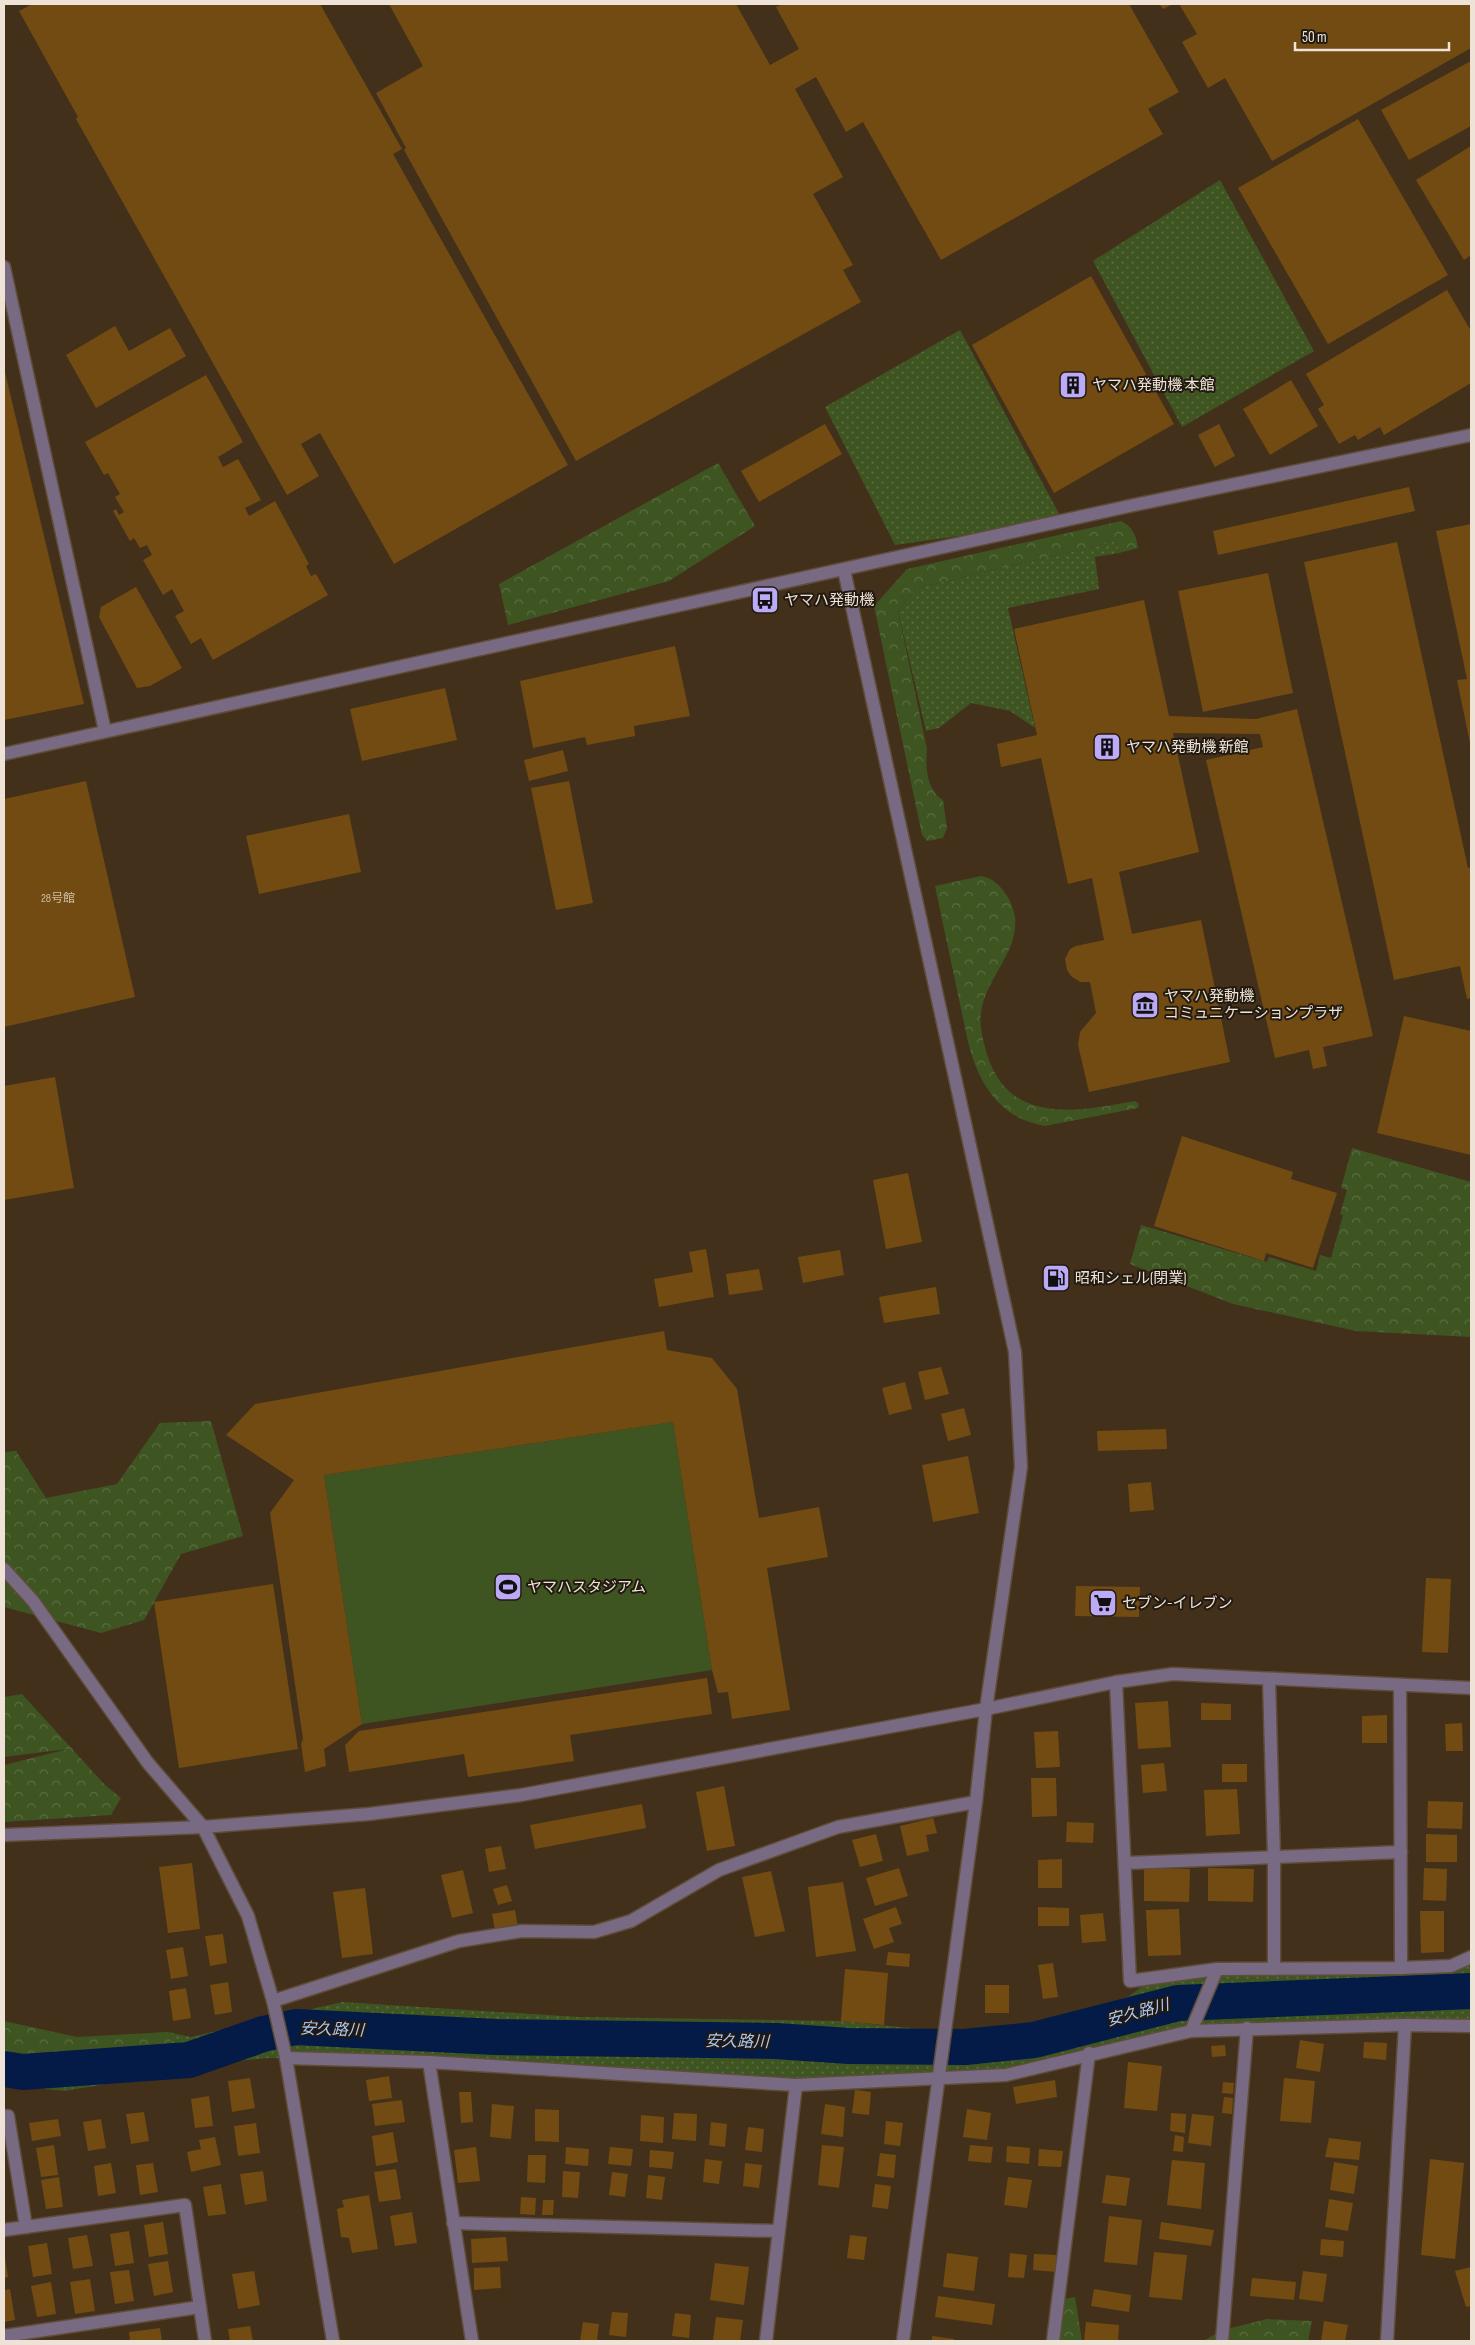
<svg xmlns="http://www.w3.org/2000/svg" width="1475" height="2345" font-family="'Sofia Sans Condensed','Noto Sans JP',sans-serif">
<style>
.grass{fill:url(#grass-dots)}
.forest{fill:url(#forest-crowns)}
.park{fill:#3e5522}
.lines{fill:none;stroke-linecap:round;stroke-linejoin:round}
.river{stroke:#031b46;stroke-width:36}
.building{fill:#724b12}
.minor-casing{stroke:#5e4d38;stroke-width:15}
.minor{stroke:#786a82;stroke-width:12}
.labels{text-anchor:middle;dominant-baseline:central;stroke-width:4;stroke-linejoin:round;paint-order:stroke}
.number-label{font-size:12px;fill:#cfbda5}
.poi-label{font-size:15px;fill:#eee3d6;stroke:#221a10;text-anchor:start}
.water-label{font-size:16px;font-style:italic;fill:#acc8f5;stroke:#221a10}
</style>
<defs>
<pattern id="grass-dots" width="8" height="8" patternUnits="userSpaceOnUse" patternTransform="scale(1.25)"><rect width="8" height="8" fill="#3e5522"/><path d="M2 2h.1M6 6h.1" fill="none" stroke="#5a6d41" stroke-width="1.8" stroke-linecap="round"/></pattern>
<pattern id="forest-crowns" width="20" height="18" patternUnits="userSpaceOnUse" patternTransform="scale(1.25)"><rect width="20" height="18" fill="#3e5522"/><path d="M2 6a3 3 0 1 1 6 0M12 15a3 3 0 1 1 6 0" fill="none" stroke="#5a6d41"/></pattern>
</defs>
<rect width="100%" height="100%" fill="#42301a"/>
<g class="grass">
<path d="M1220,180l94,171 -132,76 -89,-166z"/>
<path d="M960,330l103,191 -168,24 -70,-138z"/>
<path d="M1117,541l2,12 -24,4 4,32 -91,19 27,120 -25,-17 -39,-8 -32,25 -13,3 -28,-120 19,-23z"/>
<path d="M1471,1958v65l-306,14 -159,38 -96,4 -240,-2 -309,-17 -92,-2 -90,8 -11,-34 23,5 151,-35 236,15 263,4 128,13 58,-7 59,-14 42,-16 25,-19 121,-9 177,-3z"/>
</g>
<g class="forest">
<path d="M718,463l37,63 -86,55 -161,44 -9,-41z"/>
<path d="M1121,521c12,6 15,14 17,27l-19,5 -2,-12 -200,47 -19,23 29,138c-2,17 0,42 16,51l4,28 -4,10 -16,3 -5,-6 -48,-229 33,-37z"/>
<path d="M981,876c12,2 19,9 26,20 27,44 -20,75 -26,116 -2,15 3,32 7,45 23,69 92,54 147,44l4,3 -1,4 -93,18c-46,-8 -66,-42 -77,-84l-33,-156z"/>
<path d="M1352,1148l119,34v155l-115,-6 -123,-27 -103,-40 11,-39 126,37 2,-5 47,14 4,-16 11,3 12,-43 -3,-1 7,-24 -6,-2z"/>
<path d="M211,1421l32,115 -62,18 -37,66 -43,13 -97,-26v-155l12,-1 30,47 71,-14 43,-61z"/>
<path d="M22,1694l83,91 16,13 -10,17 -107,7v-57l64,-16 -64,8v-60z"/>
<path d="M4,2021l73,16 91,-5 11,34 -38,12 -76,13 -61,-6z"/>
<path d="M1075,2297l7,44h-29l5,-41z"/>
<path d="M1267,2319l45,2 -4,20h-105l20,-11z"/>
</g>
<path class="park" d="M673,1422l39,248 -350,54 -38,-249z"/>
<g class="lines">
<path class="river" d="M4,2069l19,3 166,-12 74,-26 33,-7 200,10 280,4 73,5 116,1 69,-7 144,-37 293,-12"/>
</g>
<g class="building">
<path d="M32,4h288l82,145 -9,5 175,311 -174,99 -74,-131 -19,11 18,32 -32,19 -211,-376 2,-2 -59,-106z"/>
<path d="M389,4h347l34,61 29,-16 -23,-42 6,-3h347l50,88 -31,17 15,25 -222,126 -78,-138 -17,10 -30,-55 -21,12 48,88 -30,17 40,71 -10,5 18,32 -285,159 -172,-311 2,-2 -30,-55 47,-27z"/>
<path d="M1159,4h14l-10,5z"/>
<path d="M1179,4h292v44l-199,113 -47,-83 -17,10 -26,-46 15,-8z"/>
<path d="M1471,61v65l-62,34 -28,-50z"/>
<path d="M1358,119l90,156 -120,69 -90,-156z"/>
<path d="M1471,146v109l-7,5 -48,-80z"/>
<path d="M1091,276l83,148 -120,69 -82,-148z"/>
<path d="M1447,290l24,41v52l-87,52 -4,-8 -22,13 -3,-5 -16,9 -21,-35 6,-4 -18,-31z"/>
<path d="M115,326l14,25 41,-23 16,28 -90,52 -30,-53z"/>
<path d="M4,368l80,336 -80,16z"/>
<path d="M206,375l37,67 -25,15 5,10 15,-8 23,41 -16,8 4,8 26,-15 34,63 -3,2 5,10 5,-2 12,21 -115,65 -12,-22 -10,6 -16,-28 9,-5 -12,-22 -9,6 -20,-35 9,-5 -5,-10 -7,3 -6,-10 -4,3 -17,-30 3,-2 3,6 5,-3 -9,-15 5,-3 -12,-21 -4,2 -19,-33z"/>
<path d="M1291,380l27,46 -48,29 -27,-46z"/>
<path d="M825,424l17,30 -83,48 -18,-31z"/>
<path d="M1219,424l16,32 -20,11 -17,-32z"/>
<path d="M1409,487l6,24 -197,44 -5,-24z"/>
<path d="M1471,524v219h-1l-13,-63 10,-1 -31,-148z"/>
<path d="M1397,542l71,326 3,-1v131l-4,1 -7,-33 -66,14 -90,-418z"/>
<path d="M1268,573l25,120 -90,19 -25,-121z"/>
<path d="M136,587l46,81 -32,18 -13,2 -38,-71 2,-10z"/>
<path d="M1144,600l25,116 87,3 41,-10 76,327 -50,11 4,19 -14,3 -4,-19 -34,8 -69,-298 57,-13 -3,-13 -87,-1 26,119 -80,20 13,62 69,-14 29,142 -141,30 -11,-47 2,-13 16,-19 -6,-31h-10l-9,-6 -4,-6 -2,-11 5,-10 6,-3 28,-6 -12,-62 -24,6 -27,-126 -40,9 -4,-23 40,-9 -23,-106z"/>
<path d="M675,646l15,70 -56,10 1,10 -48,9 -2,-8 -52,11 -13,-67z"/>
<path d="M445,688l12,52 -95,21 -12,-52z"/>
<path d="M563,750l5,21 -39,10 -5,-21z"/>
<path d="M86,781l49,216 -131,30v-228z"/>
<path d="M569,781l24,122 -37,7 -25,-122z"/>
<path d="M349,814l12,58 -102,22 -13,-58z"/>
<path d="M1404,1016l67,15v124l-94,-22z"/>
<path d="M55,1077l19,111 -70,12v-114z"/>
<path d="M1182,1136l111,36 -2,7 46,14 -24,75 -47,-15 -2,8 -110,-35z"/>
<path d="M908,1173l14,69 -36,7 -13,-69z"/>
<path d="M706,1249l8,48 -55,10 -5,-28 39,-7 -4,-20z"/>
<path d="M840,1250l4,25 -41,8 -5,-26z"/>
<path d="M759,1269l4,21 -34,5 -3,-21z"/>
<path d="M936,1287l4,27 -56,9 -5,-26z"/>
<path d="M664,1331l3,19 45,8 25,31 22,129 60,-11 9,50 -61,11 23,142 -58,9 -4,-27 -10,1 -6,-23 -39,-248 -349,53 38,249 -38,25 2,17 -21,6 -4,-28 2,-5 -33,-226 24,-33 -68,-45 29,-31z"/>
<path d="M941,1367l8,27 -24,6 -7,-28z"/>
<path d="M905,1382l7,27 -23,6 -7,-27z"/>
<path d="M964,1408l7,27 -23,6 -7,-27z"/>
<path d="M1166,1429l1,20 -69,2 -1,-20z"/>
<path d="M968,1456l11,57 -46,9 -11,-57z"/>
<path d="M1151,1482l3,28 -24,2 -2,-28z"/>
<path d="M1426,1578l25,1 -3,74 -26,-1z"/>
<path d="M273,1584l25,165 -119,19 -25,-166z"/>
<path d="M1076,1586l64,1 -1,30 -64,-1z"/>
<path d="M707,1678l5,36 -142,21 4,26 -106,16 -4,-23 -115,18 -4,-27 14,-14z"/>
<path d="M1168,1701l3,46 -33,2 -3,-46z"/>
<path d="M1201,1703l30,1v16h-30z"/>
<path d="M1387,1715v28h-25v-27z"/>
<path d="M1462,1723l1,28h-17l-1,-27z"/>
<path d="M1058,1731l2,36 -24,1 -2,-36z"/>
<path d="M1164,1763l3,28 -24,2 -2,-28z"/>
<rect x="1222" y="1764" width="25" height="18"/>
<path d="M1031,1778h25l1,38 -25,1z"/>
<path d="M724,1786l11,60 -28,5 -11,-59z"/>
<path d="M1237,1789l3,45 -34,2 -2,-46z"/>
<path d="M1428,1801l35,1 -1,27 -35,-1z"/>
<path d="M642,1804l4,24 -111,21 -5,-24z"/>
<path d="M933,1818l4,15 -11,2 3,16 -22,5 -7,-30z"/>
<path d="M1067,1822l27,1 -1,20 -27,-1z"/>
<path d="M876,1834l7,27 -23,6 -8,-27z"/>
<path d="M1426,1834l31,1v27h-31z"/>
<path d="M501,1846l5,23 -17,3 -4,-23z"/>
<path d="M1062,1859v29h-24v-28z"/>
<path d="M192,1863l8,66 -32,4 -9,-66z"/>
<path d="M899,1868l9,28 -33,10 -9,-28z"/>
<path d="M1144,1868l46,1 -1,33 -45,-1z"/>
<path d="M1208,1868l46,1 -1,33 -45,-1z"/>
<path d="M1424,1868l23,1 -1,32 -23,-1z"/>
<path d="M463,1870l10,43 -21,5 -11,-43z"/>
<path d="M771,1871l14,60 -30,6 -13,-60z"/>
<path d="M843,1882l13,69 -40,6 -8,-70z"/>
<path d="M507,1885l5,16 -14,4 -5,-16z"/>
<path d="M365,1888l8,66 -31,4 -9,-66z"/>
<path d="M896,1907l6,17 -13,4 5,14 -20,7 -11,-30z"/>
<path d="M1038,1907l31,1v18h-31z"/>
<path d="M1179,1909l2,46 -33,1 -2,-46z"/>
<path d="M515,1910l3,17 -23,3 -3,-16z"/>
<path d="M1420,1911h24v41l-23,1z"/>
<path d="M1103,1913l3,28 -24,2 -2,-28z"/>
<path d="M223,1934l4,29 -17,3 -5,-30z"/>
<path d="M183,1947l5,29 -17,3 -5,-29z"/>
<path d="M888,1952l22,2 -1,13 -23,-2z"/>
<path d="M1053,1963l5,34 -15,2 -5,-34z"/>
<path d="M845,1969l43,4 -4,52 -43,-4z"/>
<path d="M228,1982l4,30 -17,3 -5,-30z"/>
<rect x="985" y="1985" width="24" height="28"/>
<path d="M186,1988l5,30 -18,3 -4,-30z"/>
<path d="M1300,2040l24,4 -4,28 -24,-4z"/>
<path d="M1364,2042l23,1 -1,17 -23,-2z"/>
<path d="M1225,2045l1,11 -14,1 -1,-11z"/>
<path d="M1128,2062l34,4 -5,45 -33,-3z"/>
<path d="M389,2076l3,22 -23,3 -3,-21z"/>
<path d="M250,2078l5,30 -23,4 -4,-31z"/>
<path d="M1284,2078l31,3 -4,42 -31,-2z"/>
<path d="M1055,2080l2,17 -41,7 -3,-17z"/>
<path d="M1223,2082l11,1 -1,11 -11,-1z"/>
<path d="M855,2090l16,2 -2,23 -17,-2z"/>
<path d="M459,2092h12l2,30 -12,1z"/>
<path d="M209,2096l4,30 -18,2 -4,-29z"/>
<path d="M1224,2097l9,1 -1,16 -10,-1z"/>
<path d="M402,2100l3,22 -30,4 -3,-22z"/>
<path d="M492,2104l22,2 -3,33 -21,-2z"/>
<path d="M825,2104l20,3 -2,30 -22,-3z"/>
<path d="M535,2109l24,1v32l-24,-1z"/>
<path d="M967,2109l24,4 -4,27 -24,-3z"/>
<path d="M144,2112l5,29 -18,3 -5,-30z"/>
<path d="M674,2113l23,1 -1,27 -24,-2z"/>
<path d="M1171,2113l15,1 -1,19 -15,-2z"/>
<path d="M1192,2114l22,2 -3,30 -23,-3z"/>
<path d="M641,2115l23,2 -1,26 -23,-2z"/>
<path d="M58,2119l3,17 -29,5 -3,-18z"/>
<path d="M101,2119l5,29 -18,3 -5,-29z"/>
<path d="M886,2121l17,2 -3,23 -16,-2z"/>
<path d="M711,2122l16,2 -2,23 -16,-2z"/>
<path d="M256,2123l4,30 -22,3 -4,-30z"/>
<path d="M748,2127l16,2 -2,23 -17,-2z"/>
<path d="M393,2132l5,30 -22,4 -4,-30z"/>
<path d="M1175,2135l9,2 -1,15 -10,-1z"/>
<path d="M215,2137l6,28 -30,7 -4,-20 14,-3 -2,-9z"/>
<path d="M1329,2138l32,4 -2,18 -34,-3z"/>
<path d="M54,2145l4,30 -17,2 -5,-29z"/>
<path d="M822,2145l22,2 -5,41 -21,-3z"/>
<path d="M970,2145l23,2 -2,16 -23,-2z"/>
<path d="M1007,2146l23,2 -1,16 -23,-2z"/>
<path d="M476,2147l4,34 -22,2 -4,-33z"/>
<path d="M566,2147l23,2 -1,17 -23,-2z"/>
<path d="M610,2147l23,2 -2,17 -23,-2z"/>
<path d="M1039,2149l24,2 -2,16 -23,-1z"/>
<path d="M650,2150l24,2 -2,17 -23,-2z"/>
<path d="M880,2153l16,2 -2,23 -17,-2z"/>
<path d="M528,2155h18l-1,28 -18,-1z"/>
<path d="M705,2159l17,2 -3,23 -16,-2z"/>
<path d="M1430,2159l34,4 -9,96 -34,-4z"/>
<path d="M1172,2160l33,3 -4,46 -34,-4z"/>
<path d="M1334,2162l24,4 -4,28 -24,-4z"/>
<path d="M111,2163l5,30 -18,3 -4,-30z"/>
<path d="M153,2163l5,29 -18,3 -4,-30z"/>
<path d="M745,2163l17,2 -3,23 -16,-2z"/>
<path d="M396,2169l5,30 -22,3 -5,-30z"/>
<path d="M263,2171l4,30 -22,4 -5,-31z"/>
<path d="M563,2171l17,1 -2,26 -16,-1z"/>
<path d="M612,2172l16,2 -3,23 -16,-2z"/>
<path d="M648,2175l17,2 -3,23 -16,-2z"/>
<path d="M1106,2175l24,3 -4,28 -24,-3z"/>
<path d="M59,2177l4,30 -17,2 -5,-29z"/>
<path d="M1008,2177l24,3 -5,28 -23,-3z"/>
<path d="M221,2184l5,30 -18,2 -5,-29z"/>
<path d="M875,2184l16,2 -3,23 -16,-2z"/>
<path d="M369,2195l9,54 -26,4 -3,-15 -8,-1 -4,-28 7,-2 -2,-7z"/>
<path d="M521,2197l15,1 -1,17 -15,-1z"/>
<path d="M1329,2199l24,4 -5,28 -23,-4z"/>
<path d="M543,2200h11l-1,15h-11z"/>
<path d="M412,2212l5,31 -22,3 -5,-30z"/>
<path d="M1109,2216l33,4 -5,45 -33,-3z"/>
<path d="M163,2222l5,32 -19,3 -5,-32z"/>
<path d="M1161,2222l53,8 -3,16 -52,-7z"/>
<path d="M129,2231l5,32 -19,3 -5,-32z"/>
<path d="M87,2235l6,31 -20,3 -5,-31z"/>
<path d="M850,2235l17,2 -3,23 -17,-2z"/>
<path d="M506,2237l2,24 -36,2 -1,-24z"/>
<path d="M1321,2239l23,2 -1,16 -23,-2z"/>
<path d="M47,2243l5,31 -19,3 -5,-31z"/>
<path d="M1154,2252l33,3 -5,45 -33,-3z"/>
<path d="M947,2253l31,4 -4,34 -31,-4z"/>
<path d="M1010,2253l17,2 -3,23 -16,-1z"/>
<path d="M1034,2254l23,1 -1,17 -23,-2z"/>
<path d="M5,2258l3,19 -4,1v-19z"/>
<path d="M168,2261l5,31 -19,4 -6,-32z"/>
<path d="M715,2263l34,4 -5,38 -34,-5z"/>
<path d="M500,2267l1,21 -27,2v-22z"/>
<path d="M1471,2267v39l-5,1 -11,-36z"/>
<path d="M129,2270l5,31 -19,3 -5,-32z"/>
<path d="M254,2271l6,34 -22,4 -6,-35z"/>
<path d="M1303,2271l24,3 -4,28 -24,-3z"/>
<path d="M1252,2278l44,4 -2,18 -44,-4z"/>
<path d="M90,2279l5,32 -20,3 -5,-32z"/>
<path d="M51,2282l5,32 -19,3 -6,-31z"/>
<path d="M10,2289l5,31 -11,2v-32z"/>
<path d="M1094,2289l37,6 -2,17 -38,-6z"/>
<path d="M938,2296l57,8 -3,21 -57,-8z"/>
<path d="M612,2312l16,1 -2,24 -17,-2z"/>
<path d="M675,2313l16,2 -2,23 -17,-2z"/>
<path d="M716,2317l27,3 -3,21h-27z"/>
<path d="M1324,2321l24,4 -3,16h-24z"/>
<path d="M583,2322l16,2 -2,17h-17z"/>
<path d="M1086,2322l33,3 -1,16h-34z"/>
<path d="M250,2326l3,15h-23l-2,-12z"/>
<path d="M160,2328l2,13h-32l-1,-9z"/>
<path d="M932,2336l22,3v2h-22z"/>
</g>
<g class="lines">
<g class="minor-casing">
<g id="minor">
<path d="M4,267l101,464"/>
<path d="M844,570l171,782 6,115 -35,242 -10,93 -73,539"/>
<path d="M4,754l1130,-249 337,-70"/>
<path d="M4,1569l29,32 115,162 55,64 45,89 25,85 13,57 47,283"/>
<path d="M1269,1679l5,178v112"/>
<path d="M1116,1682l14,299 87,-12 184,-1 -1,-282"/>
<path d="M4,1835l199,-8 166,-13 152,-19 465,-86 130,-27 57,-8 298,14"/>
<path d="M1126,1863l275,-11"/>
<path d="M1401,1968l50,-2 20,-9"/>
<path d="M273,2001l186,-60 63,-10 72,1 37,-11 88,-51 119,-43 138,-25"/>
<path d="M1191,2031l26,-62"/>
<path d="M286,2058l143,4 367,23 210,-10 185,-44 214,-6 66,1"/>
<path d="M429,2062l43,279"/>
<path d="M4,2116h4l18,111"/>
<path d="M453,2223l325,8"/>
<path d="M4,2230l181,-25 20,136"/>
<path d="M4,2336l196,-29"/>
<path d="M766,2341l30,-256"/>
<path d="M1053,2341l36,-288"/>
<path d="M1222,2341l25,-313"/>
<path d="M1387,2341l18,-316"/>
</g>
</g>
<use href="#minor" class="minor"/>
</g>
<defs>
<g id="building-square" transform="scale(1.4375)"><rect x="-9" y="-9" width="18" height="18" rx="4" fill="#bcaaf6" stroke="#221a10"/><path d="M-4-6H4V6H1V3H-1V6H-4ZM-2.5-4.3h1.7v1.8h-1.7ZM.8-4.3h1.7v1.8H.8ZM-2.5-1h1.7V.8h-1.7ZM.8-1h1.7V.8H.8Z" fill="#111"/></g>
<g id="bus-square" transform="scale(1.4375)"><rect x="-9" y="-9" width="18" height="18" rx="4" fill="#bcaaf6" stroke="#221a10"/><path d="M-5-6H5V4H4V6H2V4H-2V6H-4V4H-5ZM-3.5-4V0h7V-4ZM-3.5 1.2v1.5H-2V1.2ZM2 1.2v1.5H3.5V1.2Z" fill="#111"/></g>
<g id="museum-square" transform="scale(1.4375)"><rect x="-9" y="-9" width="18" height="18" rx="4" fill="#bcaaf6" stroke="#221a10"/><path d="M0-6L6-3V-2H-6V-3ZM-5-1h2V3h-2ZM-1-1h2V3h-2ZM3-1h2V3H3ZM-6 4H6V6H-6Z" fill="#111"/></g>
<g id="fuel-square" transform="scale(1.4375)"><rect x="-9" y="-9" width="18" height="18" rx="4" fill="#bcaaf6" stroke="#221a10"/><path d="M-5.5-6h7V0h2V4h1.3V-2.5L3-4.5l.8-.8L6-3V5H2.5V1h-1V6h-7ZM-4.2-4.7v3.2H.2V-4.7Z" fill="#111"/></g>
<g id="stadium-square" transform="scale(1.4375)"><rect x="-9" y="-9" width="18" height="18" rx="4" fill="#bcaaf6" stroke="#221a10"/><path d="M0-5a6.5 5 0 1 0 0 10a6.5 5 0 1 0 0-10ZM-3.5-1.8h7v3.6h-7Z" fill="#111"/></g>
<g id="supermarket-square" transform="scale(1.4375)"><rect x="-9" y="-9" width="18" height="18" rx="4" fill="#bcaaf6" stroke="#221a10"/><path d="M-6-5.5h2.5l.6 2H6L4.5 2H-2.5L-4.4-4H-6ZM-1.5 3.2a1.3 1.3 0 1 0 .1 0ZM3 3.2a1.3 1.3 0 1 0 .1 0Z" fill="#111"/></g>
</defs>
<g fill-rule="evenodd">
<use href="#building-square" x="1073" y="385"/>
<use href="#bus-square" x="765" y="600"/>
<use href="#building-square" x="1107" y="747"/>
<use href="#museum-square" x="1145" y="1005"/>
<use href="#fuel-square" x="1056" y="1278"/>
<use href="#stadium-square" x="508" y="1587"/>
<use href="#supermarket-square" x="1103" y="1603"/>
</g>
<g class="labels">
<g class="number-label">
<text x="58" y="898">28号館</text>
</g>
<g class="poi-label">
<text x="1092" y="385">ヤマハ発動機 本館</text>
<text x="784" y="600">ヤマハ発動機</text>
<text x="1126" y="747">ヤマハ発動機 新館</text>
<text x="1164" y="996">ヤマハ発動機<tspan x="1164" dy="17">コミュニケーションプラザ</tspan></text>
<text x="1075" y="1278">昭和シェル(閉業)</text>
<text x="527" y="1587">ヤマハスタジアム</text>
<text x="1122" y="1603">セブン-イレブン</text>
</g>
<g class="water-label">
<text transform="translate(1138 2013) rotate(-15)">安久路川</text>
<text transform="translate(332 2030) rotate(2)">安久路川</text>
<text transform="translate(737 2042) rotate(1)">安久路川</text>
</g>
</g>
<rect width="1475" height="2345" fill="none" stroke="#eee3d6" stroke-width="10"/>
<path d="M1295 42v8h154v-8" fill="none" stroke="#eee3d6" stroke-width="2.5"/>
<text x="1302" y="42" font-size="15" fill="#eee3d6" stroke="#221a10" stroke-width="4" paint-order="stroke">50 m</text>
</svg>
